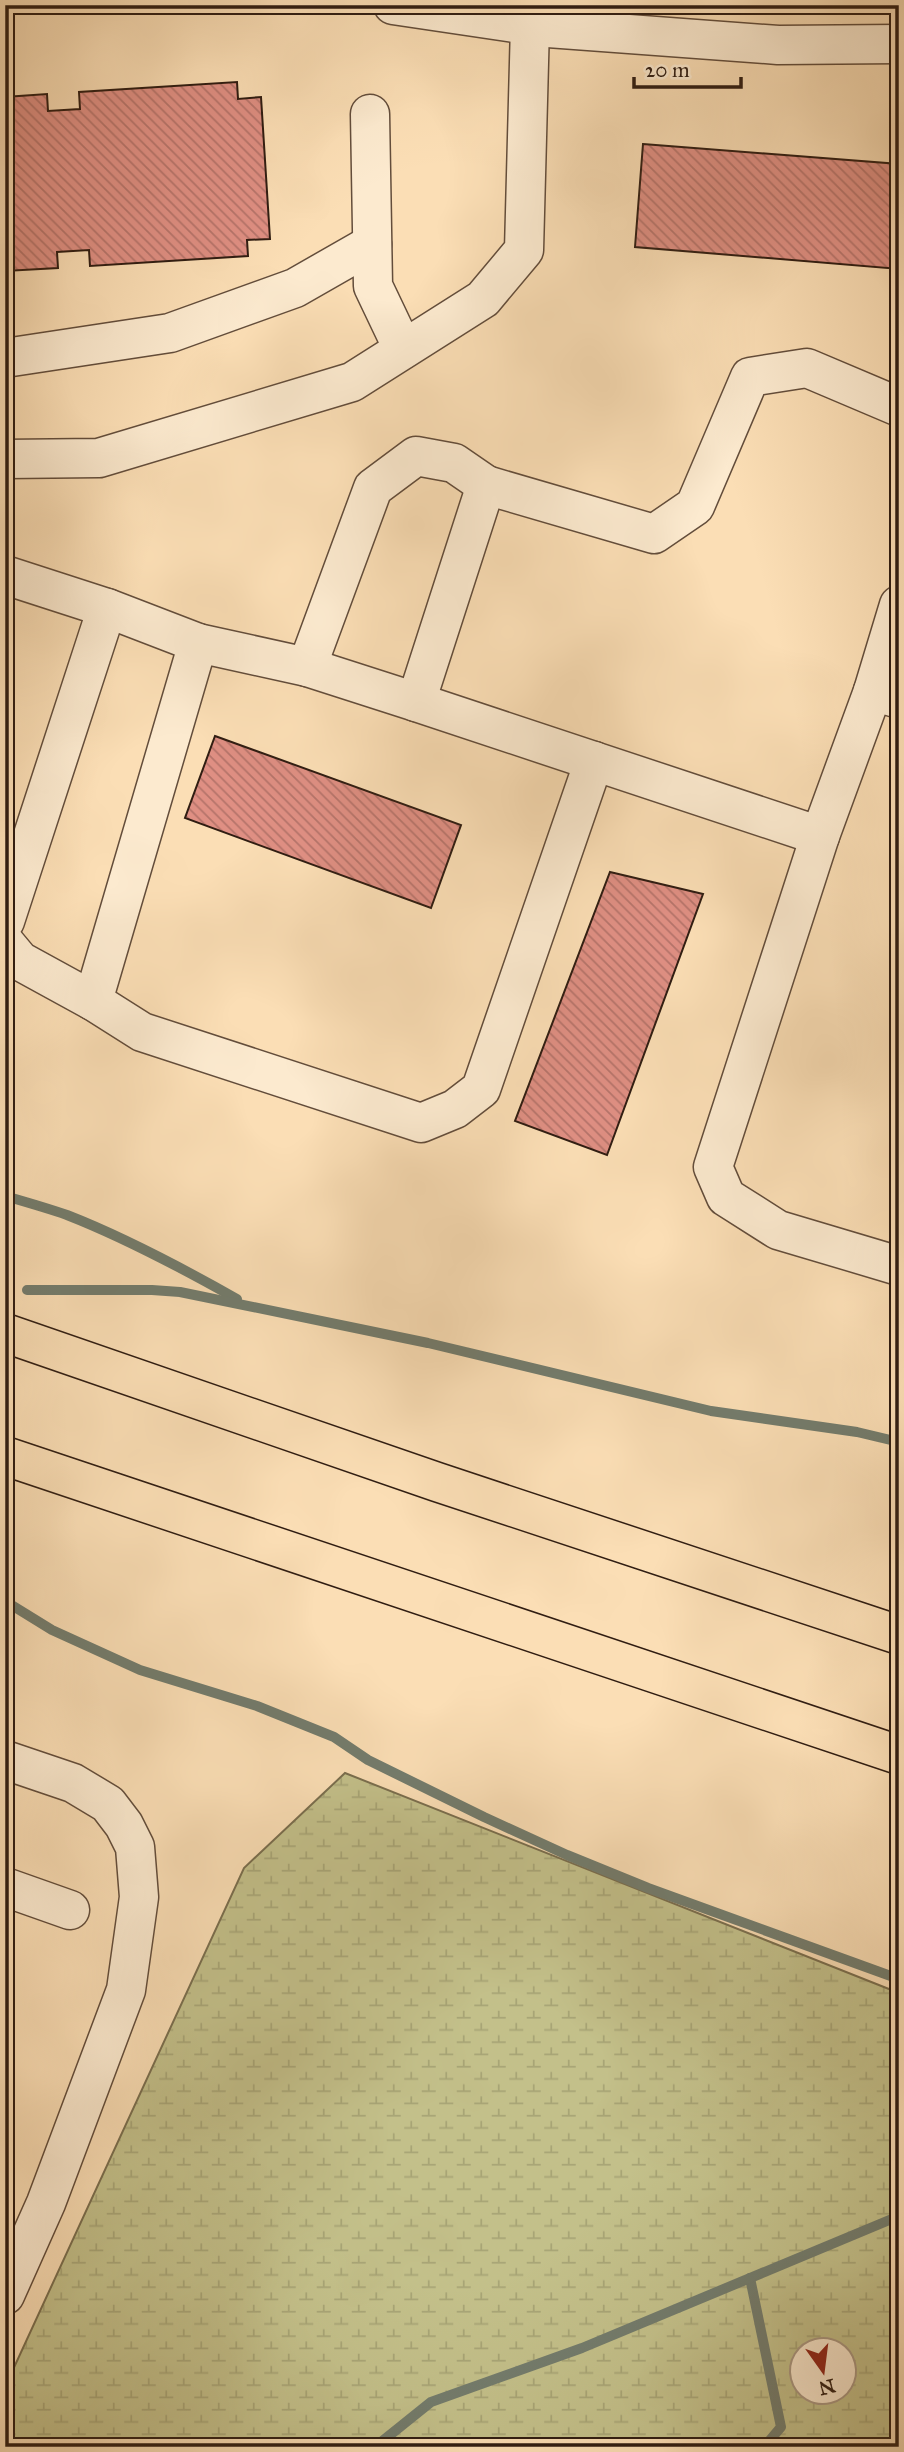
<svg xmlns="http://www.w3.org/2000/svg" width="904" height="2452" font-family="'IM FELL Great Primer',serif">
<style>
.wetland{fill:url(#wetland-marsh);stroke:#7a6e4e;stroke-width:2;fill-rule:evenodd}
.lines{fill:none;stroke-linecap:round;stroke-linejoin:round}
.stream{stroke:#737c6d;stroke-width:10}
.building{fill:url(#building-back-hatch);stroke:#301d12;stroke-width:2}
.minor-casing{stroke:#634d3b;stroke-width:41}
.highway-casing{stroke:#301d12;stroke-width:41}
.minor{stroke:#fceacf;stroke-width:38}
.highway{stroke:#fbdeb5;stroke-width:38}
</style>
<defs>
<pattern id="wetland-marsh" width="20" height="14" patternUnits="userSpaceOnUse" patternTransform="scale(1.75)"><rect width="20" height="14" fill="#c3c08a"/><path d="M1 5h8M5 5V1M11 12h8M15 12V8" fill="none" stroke="#a8a576"/></pattern>
<pattern id="building-back-hatch" width="6" height="6" patternUnits="userSpaceOnUse" patternTransform="scale(1.75)"><rect width="6" height="6" fill="#df8f83"/><path d="M-1 5l2 2M0 0l6 6M5-1l2 2" fill="none" stroke="#b5746a"/></pattern>
</defs>
<rect width="100%" height="100%" fill="#fbdeb5"/>
<filter id="stains"><feTurbulence type="fractalNoise" baseFrequency=".00286" numOctaves="4"/><feColorMatrix values="0 0 0 0 .2 0 0 0 0 .09 0 0 0 0 .02 0 0 0 .5 -.17"/></filter>
<radialGradient id="worn" r=".72"><stop offset=".6" stop-color="#630" stop-opacity="0"/><stop offset="1" stop-color="#630" stop-opacity=".3"/></radialGradient>
<path class="wetland" d="M345,1773l554,220v454h-894v-60l239,-519zM802,2350h42v42h-42z"/>
<g class="lines">
<g class="stream">
<path d="M5,1196c21,6 42,12 62,19 59,23 115,53 170,84"/>
<path d="M27,1290h125l28,2 248,51 283,68 146,21 42,10"/>
<path d="M5,1601l47,29 88,40 117,36 77,31 34,23 116,57 83,38 81,33 251,91"/>
<path d="M750,2278l31,149 -17,20"/>
<path d="M375,2447l56,-45 151,-54 317,-132"/>
</g>
</g>
<g class="building">
<path d="M237,82l1,17 23,-2 9,142 -23,1 1,16 -158,10 -1,-16 -32,2 1,16 -53,3v-174l42,-3 1,17 32,-2 -1,-17z"/>
<path d="M643,144l256,20v105l-264,-22z"/>
<path d="M215,736l246,89 -30,83 -246,-90z"/>
<path d="M610,872l93,22 -96,261 -92,-34z"/>
</g>
<g class="lines">
<g class="minor-casing">
<g id="minor">
<path d="M393,5l155,23 230,17 121,-1"/>
<path d="M370,114l3,172 30,63"/>
<path d="M5,358l165,-25 125,-45 77,-44"/>
<path d="M5,459l94,-1 253,-76 131,-83 41,-49 6,-225"/>
<path d="M5,575l102,33"/>
<path d="M899,605l-26,86 26,8"/>
<path d="M307,667l66,-179 43,-32 38,7 32,22"/>
<path d="M873,691l-53,145 -404,-134 70,-217 168,49 41,-28 55,-129 57,-9 92,39"/>
<path d="M416,702l-109,-35 -109,-24 -105,358 49,31 279,91 34,-14 26,-20 113,-328"/>
<path d="M820,836l-107,331 13,30 52,33 121,36"/>
<path d="M5,921l102,-313 91,35"/>
<path d="M5,943l15,18 73,40"/>
<path d="M5,1760l68,23 35,21 16,21 11,22 4,50 -13,93 -80,213 -41,92"/>
<path d="M5,1887l65,23"/>
</g>
</g>
<g class="highway-casing">
<g id="highway">
<path d="M5,1333l432,149 462,153"/>
<path d="M5,1456l894,299"/>
</g>
</g>
<use href="#minor" class="minor"/>
<use href="#highway" class="highway"/>
</g>
<rect width="904" height="2452" fill="none" stroke="#fbdeb5" stroke-width="28"/>
<rect x="7" y="7" width="890" height="2438" fill="none" stroke="#301d12" stroke-width="3.5"/>
<rect x="14" y="14" width="876" height="2424" fill="none" stroke="#301d12" stroke-width="2"/>
<g transform="translate(823 2371) rotate(166)"><circle r="33" fill="#fceacf" stroke="#aa9883" stroke-width="2"/>
<path d="M0-5L12 26L0 18L-12 26Z" fill="#8f2418"/>
<text y="-10" font-size="19" font-weight="bold" text-anchor="middle" fill="#301d12">N</text>
</g>
<path d="M634 77v10h107v-10" fill="none" stroke="#301d12" stroke-width="3.5"/>
<text x="645" y="77" font-size="21" fill="#301d12" stroke="#fceacf" stroke-width="5" paint-order="stroke">20 m</text>
<rect width="100%" height="100%" filter="url(#stains)"/>
<rect width="100%" height="100%" fill="url(#worn)"/>
</svg>
